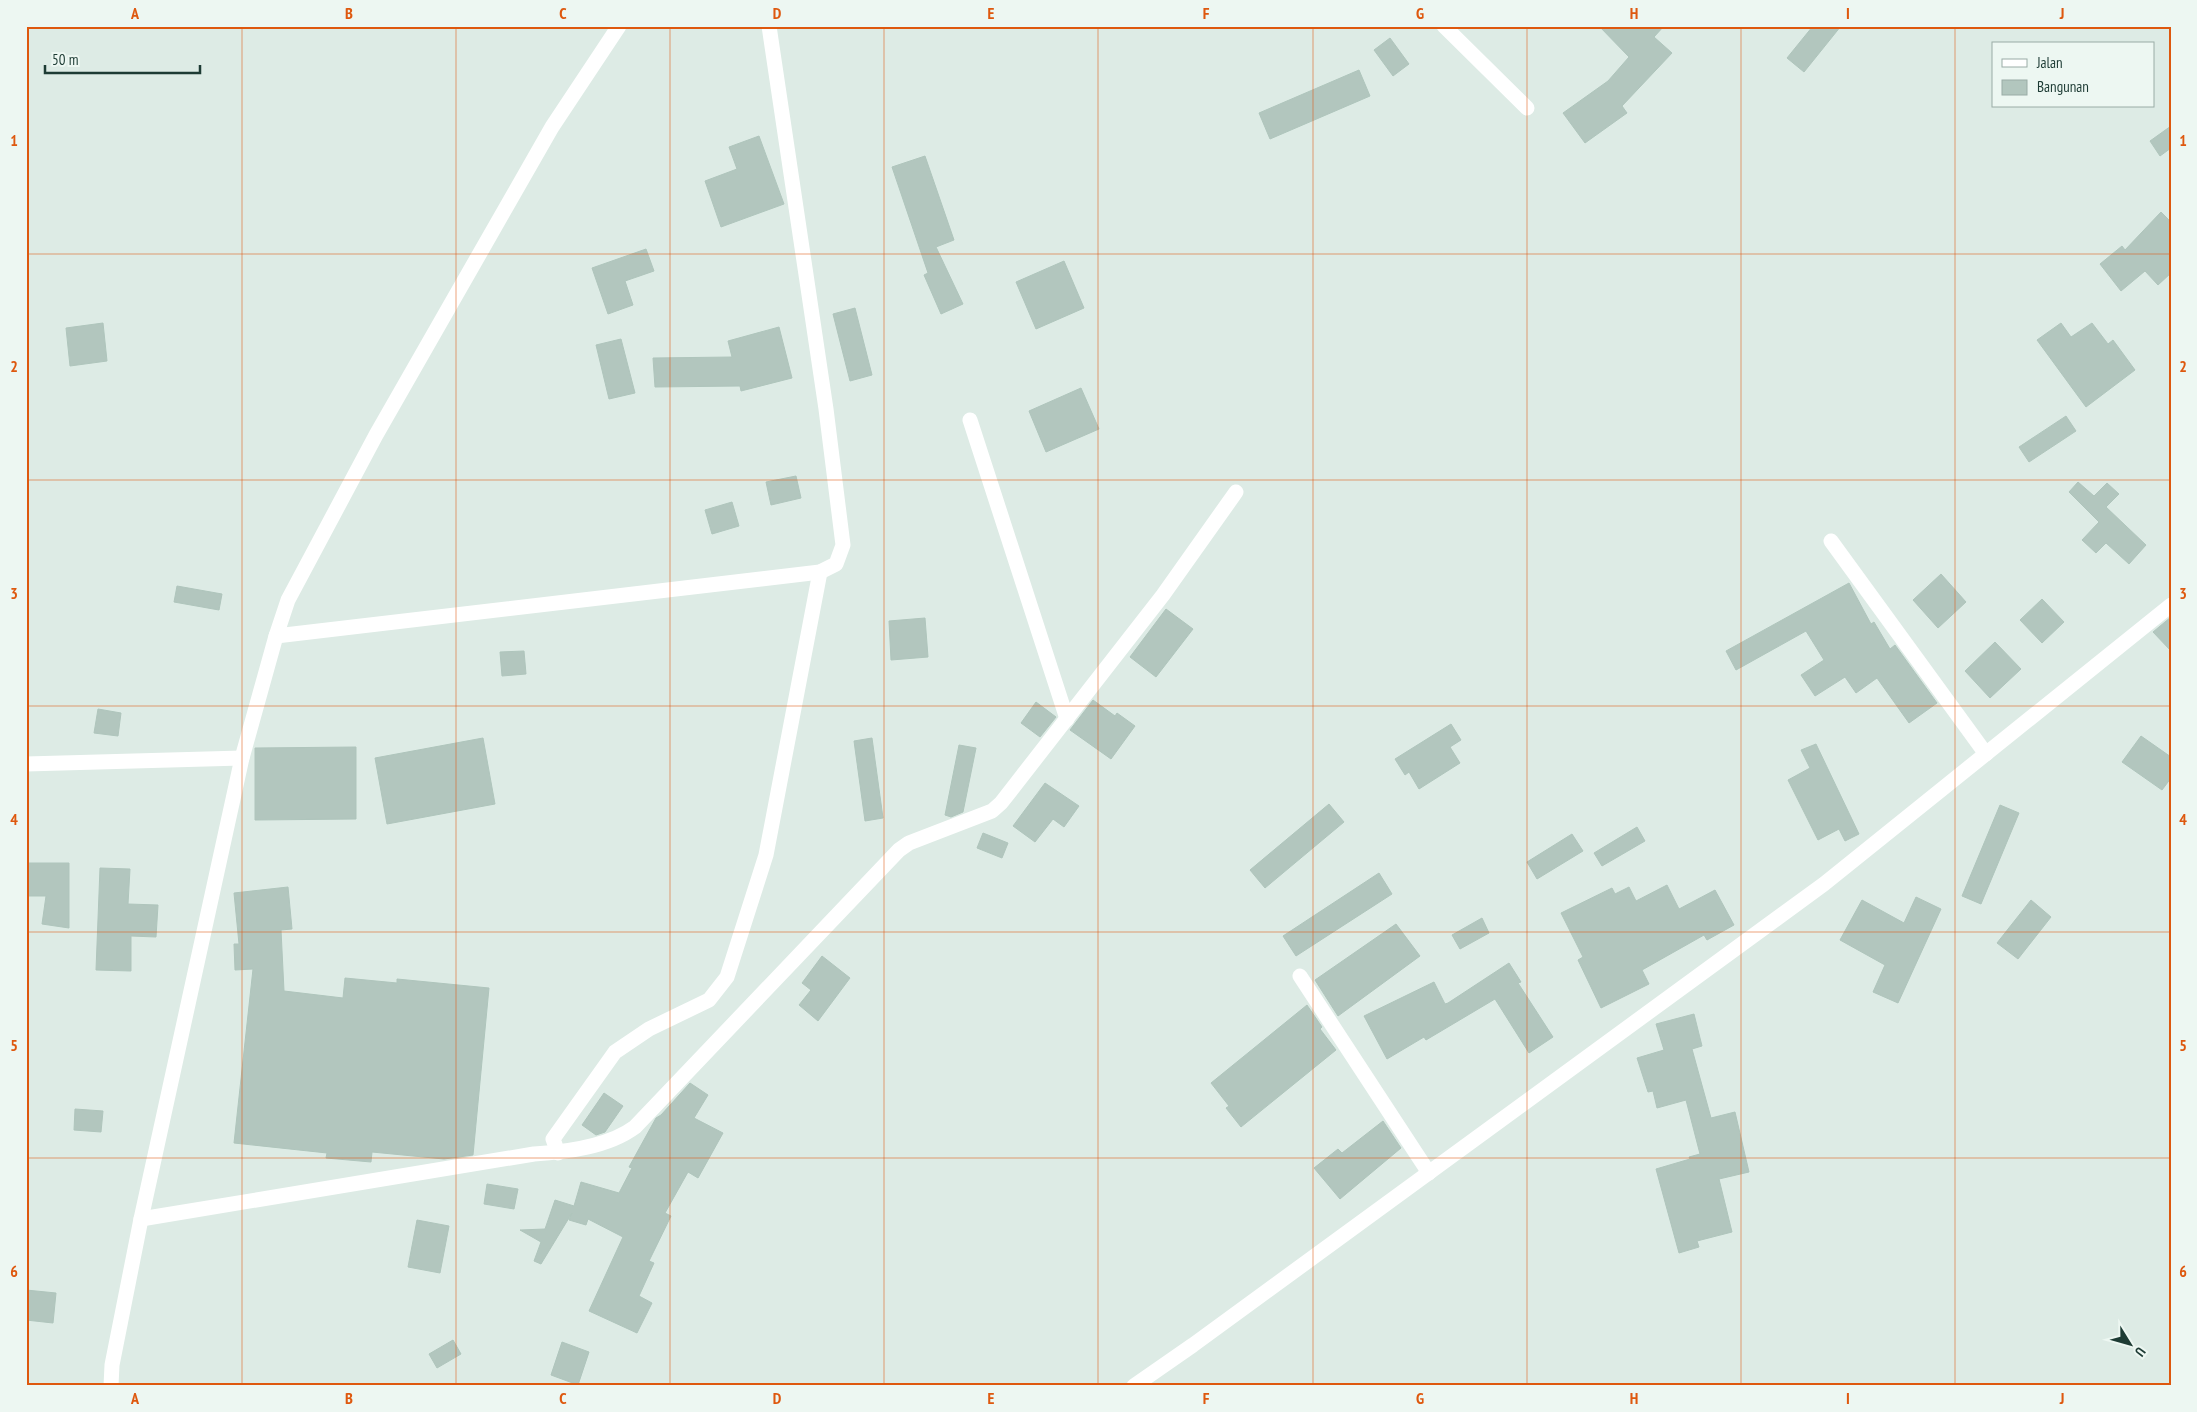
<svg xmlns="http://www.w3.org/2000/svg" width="2197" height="1412" font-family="'PT Sans Narrow',sans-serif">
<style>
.building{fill:#b2c6be;stroke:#afc5bc}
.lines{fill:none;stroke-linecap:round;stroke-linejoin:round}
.minor{stroke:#fff;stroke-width:15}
.grid{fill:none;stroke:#de580e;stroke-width:1;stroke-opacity:0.55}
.neatline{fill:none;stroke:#de580e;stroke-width:2}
.grid-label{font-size:16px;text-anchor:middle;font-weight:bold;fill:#de580e}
</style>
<rect width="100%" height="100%" fill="#ddebe5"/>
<g class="building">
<path d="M1599,26h65l-10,11 18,16 -50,53 5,7 -42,30 -22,-30 45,-32 21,-24z"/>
<path d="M1813,26h28l-37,46 -17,-14z"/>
<path d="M1390,38l19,26 -16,12 -19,-26z"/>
<path d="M1359,70l11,26 -100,43 -11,-26z"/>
<path d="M2171,126v22l-11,8 -10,-15z"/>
<path d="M759,136l25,68 -63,23 -16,-46 32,-12 -8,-22z"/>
<path d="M925,156l29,84 -18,7 27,57 -22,10 -17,-39 4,-2 -36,-106z"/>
<path d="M2161,212l10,10v51l-13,12 -13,-14 -24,20 -21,-27 22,-18 3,4z"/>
<path d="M646,249l8,22 -29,10 8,24 -25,9 -16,-46z"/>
<path d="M1064,261l20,47 -48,21 -20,-47z"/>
<path d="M855,308l17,67 -22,6 -17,-67z"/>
<path d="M103,323l4,38 -37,5 -4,-38z"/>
<path d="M2061,323l10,14 21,-14 16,21 5,-4 22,30 -49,37 -49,-67z"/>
<path d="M779,327l13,51 -51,13 -1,-5 -85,1 -2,-29 79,-1 -4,-16z"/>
<path d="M621,339l14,54 -26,6 -13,-54z"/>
<path d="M1081,388l18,41 -53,23 -17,-41z"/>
<path d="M2066,416l10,15 -47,31 -10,-15z"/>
<path d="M796,476l5,22 -30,7 -5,-23z"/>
<path d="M2078,482l16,14 13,-13 12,11 -13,13 40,38 -17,19 -23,-21 -10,10 -14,-13 17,-18 -30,-30z"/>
<path d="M732,502l7,24 -27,8 -7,-24z"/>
<path d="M1941,574l25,28 -28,26 -25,-28z"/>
<path d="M1849,583l22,41 3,-2 16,27 5,-4 42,58 -28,20 -32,-45 -21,15 -11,-16 -30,19 -14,-21 23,-15 -18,-29 -70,39 -10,-19z"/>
<path d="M177,586l45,8 -3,16 -45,-8z"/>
<path d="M2042,599l22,23 -22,21 -22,-23z"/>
<path d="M1166,609l27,20 -37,48 -26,-20z"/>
<path d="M2171,617v34l-18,-19z"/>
<path d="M925,618l3,39 -37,3 -2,-39z"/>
<path d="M1995,642l26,27 -31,29 -25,-27z"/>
<path d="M524,651l2,23 -24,2 -2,-24z"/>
<path d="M1093,700l22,16 2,-3 18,13 -24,33 -41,-29z"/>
<path d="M1036,702l20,15 -16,20 -19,-14z"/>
<path d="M98,709l23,4 -3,23 -24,-3z"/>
<path d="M1451,724l10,16 -11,7 10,16 -41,26 -10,-17 -4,3 -10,-16z"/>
<path d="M2141,736l30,21v21l-9,12 -40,-28z"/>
<path d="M483,738l12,66 -108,20 -12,-66z"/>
<path d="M872,738l11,80 -18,3 -11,-80z"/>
<path d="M1816,744l43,90 -14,7 -6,-12 -21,11 -30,-60 22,-12 -9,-18z"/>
<path d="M959,745l17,3 -13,64 -12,5 -6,-2z"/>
<path d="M356,747v72l-101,1v-72z"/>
<path d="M1045,783l34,23 -15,21 -11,-8 -18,23 -22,-16z"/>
<path d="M1329,804l15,18 -79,66 -15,-18z"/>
<path d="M2000,805l19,8 -38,91 -19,-8z"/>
<path d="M1637,827l8,14 -43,25 -8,-13z"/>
<path d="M983,833l25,10 -6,15 -25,-10z"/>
<path d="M1572,834l11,17 -46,28 -10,-17z"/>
<path d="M26,863h43v65l-27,-4 4,-28h-20z"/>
<path d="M100,868l30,1 -2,35 30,1 -2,32 -25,-1v35l-35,-1z"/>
<path d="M1379,873l13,21 -96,62 -13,-20z"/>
<path d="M1667,885l12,24 36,-19 19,35 -27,15 -3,-5 -62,35 7,14 -48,24 -23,-48 5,-3 -22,-44 51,-25 3,6 14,-7 7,14z"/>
<path d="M288,887l4,42 -11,1 3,61 59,7 2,-20 52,5v-4l92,9 -16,167 -29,4 -72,-7 -1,10 -45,-4 1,-5 -93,-10 19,-174 -18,1 -1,-26h5l-5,-51z"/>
<path d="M1916,897l25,12 -43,94 -25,-11 12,-27 -45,-25 22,-40 42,23z"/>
<path d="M2031,900l20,17 -33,42 -21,-16z"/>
<path d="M1482,918l7,15 -29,16 -8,-14z"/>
<path d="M1396,924l24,32 -82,60 -23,-36z"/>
<path d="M822,956l28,22 -32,43 -19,-16 12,-15 -9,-7z"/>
<path d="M1509,963l12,19 -3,1 35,54 -24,16 -34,-54 -69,41 -2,-3 -37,22 -23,-43 70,-34 11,22 3,-1z"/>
<path d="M1307,1005l15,22 -2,2 16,21 -95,77 -15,-19 3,-2 -18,-23z"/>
<path d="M1694,1014l8,32 -10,3 19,69 24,-6 14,60 -30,7 13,53 -35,9 2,6 -20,6 -23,-84 34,-10 -1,-2 11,-3 -14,-54 -29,8 -4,-17 -5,1 -11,-34 27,-8 -8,-26z"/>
<path d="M690,1083l18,12 -14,23 29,15 -25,45 -10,-6 -23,41 6,3 -22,45 5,2 -15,33 13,7 -15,30 -48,-22 34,-74 -35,-18 -2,6 -17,-5 3,-7 -31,51 -7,-3 7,-19 -21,-12 25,-1 10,-29 19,6 7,-24 38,11 13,-25 -3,-1 27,-49 5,-3z"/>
<path d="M604,1093l19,13 -18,26 -9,3 -14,-10z"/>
<path d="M75,1109l28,2 -2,21 -27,-2z"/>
<path d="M1383,1121l18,27 -61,51 -26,-31 24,-19 4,4z"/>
<path d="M487,1184l31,5 -4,20 -30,-5z"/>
<path d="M417,1220l32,6 -9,47 -32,-6z"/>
<path d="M26,1290l30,3 -3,30 -27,-3z"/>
<path d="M453,1340l8,14 -24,14 -8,-14z"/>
<path d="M562,1342l27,10 -11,33 -27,-10z"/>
</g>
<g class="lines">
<g class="minor">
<path d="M1444,26l83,82"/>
<path d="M970,420l97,299"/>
<path d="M1831,541l155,213"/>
<path d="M276,636l544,-64 16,-8 7,-19 -17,-136 -57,-383"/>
<path d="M26,764l216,-6"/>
<path d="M1300,976l129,197"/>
<path d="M558,1153l-5,-14 62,-87 34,-23 60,-29 18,-23 39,-122 54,-283"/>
<path d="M141,1219l393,-65c33,-2 74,-7 101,-27l264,-277 10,-7 83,-32 9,-8 162,-208 73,-103"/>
<path d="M111,1386l1,-21 29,-146 101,-461 34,-122 12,-36 88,-165 176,-308 67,-101"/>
<path d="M1134,1386l59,-41 631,-461 347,-279"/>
</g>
</g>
<path class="grid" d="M242,26v1360M456,26v1360M670,26v1360M884,26v1360M1098,26v1360M1313,26v1360M1527,26v1360M1741,26v1360M1955,26v1360M26,254h2145M26,480h2145M26,706h2145M26,932h2145M26,1158h2145"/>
<rect width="2197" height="1412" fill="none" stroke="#edf7f2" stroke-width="55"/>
<rect x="1992" y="42" width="162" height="65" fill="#edf7f2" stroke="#9aaca6"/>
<rect x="2002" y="59" width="25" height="8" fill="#ffffff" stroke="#9aaca6"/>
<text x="2037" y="68" font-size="15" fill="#1d3b34">Jalan</text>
<rect x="2002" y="80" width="25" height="15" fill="#b2c6be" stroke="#9aaca6"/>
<text x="2037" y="92" font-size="15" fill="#1d3b34">Bangunan</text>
<g transform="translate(2130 1344) rotate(127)" stroke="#edf7f2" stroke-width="4" paint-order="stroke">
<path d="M0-4L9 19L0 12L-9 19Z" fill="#1d3b34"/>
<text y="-8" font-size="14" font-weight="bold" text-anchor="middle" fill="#1d3b34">U</text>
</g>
<path d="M45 65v8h155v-8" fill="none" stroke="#1d3b34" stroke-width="2.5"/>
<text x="52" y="65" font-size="15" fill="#1d3b34" stroke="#edf7f2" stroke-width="4" paint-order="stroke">50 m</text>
<rect x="28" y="28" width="2142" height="1356" class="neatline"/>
<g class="grid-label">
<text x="135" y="19">A</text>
<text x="349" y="19">B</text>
<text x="563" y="19">C</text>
<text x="777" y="19">D</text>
<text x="991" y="19">E</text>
<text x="1206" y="19">F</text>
<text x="1420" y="19">G</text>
<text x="1634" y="19">H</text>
<text x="1848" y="19">I</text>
<text x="2062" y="19">J</text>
<text x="14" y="146">1</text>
<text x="2183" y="146">1</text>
<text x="14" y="372">2</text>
<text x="2183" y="372">2</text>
<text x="14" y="599">3</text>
<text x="2183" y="599">3</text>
<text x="14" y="825">4</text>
<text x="2183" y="825">4</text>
<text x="14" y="1051">5</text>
<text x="2183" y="1051">5</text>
<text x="14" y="1277">6</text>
<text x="2183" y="1277">6</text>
<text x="135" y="1404">A</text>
<text x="349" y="1404">B</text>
<text x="563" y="1404">C</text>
<text x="777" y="1404">D</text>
<text x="991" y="1404">E</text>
<text x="1206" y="1404">F</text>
<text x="1420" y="1404">G</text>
<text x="1634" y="1404">H</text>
<text x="1848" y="1404">I</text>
<text x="2062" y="1404">J</text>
</g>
</svg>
